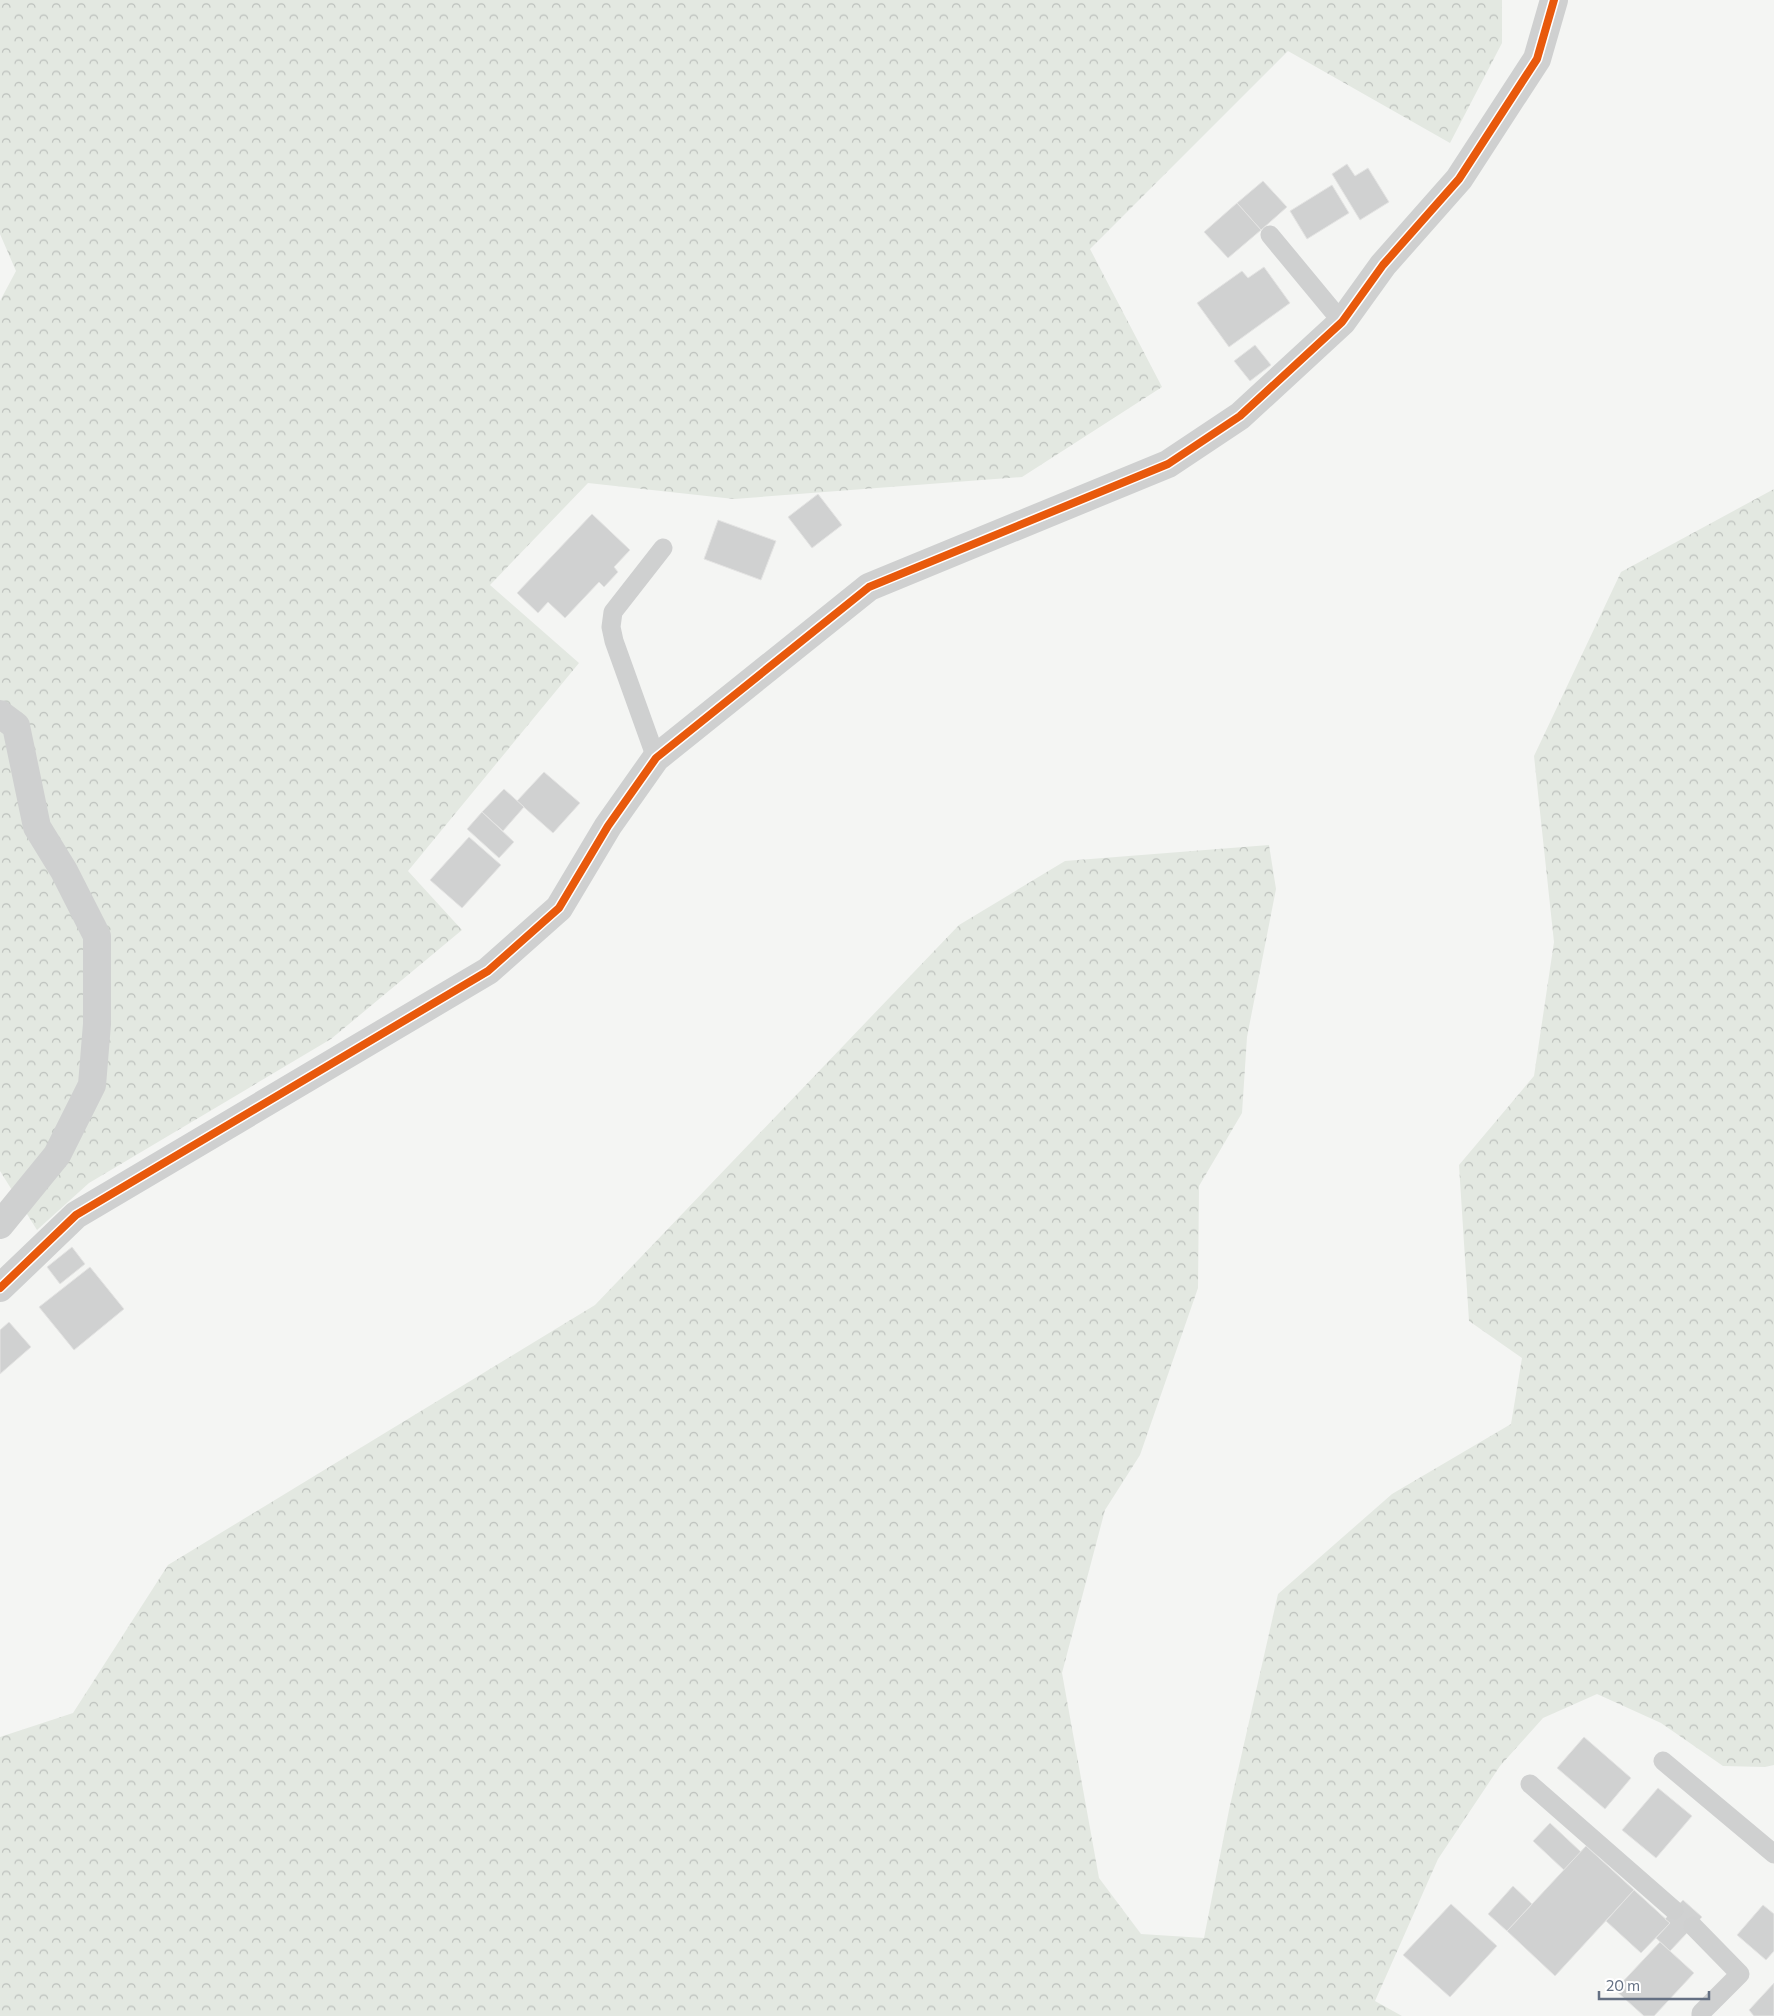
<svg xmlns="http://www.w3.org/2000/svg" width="1774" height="2016" font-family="Commissioner,sans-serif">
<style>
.forest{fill:url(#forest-crowns)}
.building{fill:#d0d1d1;stroke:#e4e4e3}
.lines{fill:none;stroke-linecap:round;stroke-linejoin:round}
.lane{stroke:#cfd0d0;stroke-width:19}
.street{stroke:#cfd0d0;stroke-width:28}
.cycleway-casing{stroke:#fff;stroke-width:11}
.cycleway{stroke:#e8590c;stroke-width:8}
</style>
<defs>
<pattern id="forest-crowns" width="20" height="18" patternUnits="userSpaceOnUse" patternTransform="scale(1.25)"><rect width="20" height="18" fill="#e3e8e1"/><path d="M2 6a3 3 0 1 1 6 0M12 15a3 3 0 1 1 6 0" fill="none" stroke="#bcc0bc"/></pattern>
</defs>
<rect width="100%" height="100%" fill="#f4f5f3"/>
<g class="forest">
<path d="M0,0h1502v43l-52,100 -162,-92 -198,198 72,138 -140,90 -288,22 -146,-16 -98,102 89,78 -171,208 54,59 -131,109 -242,144 -52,47 -37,-59v-870l16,-30 -16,-37z"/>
<path d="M1774,489v1276l-9,2 -42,-1 -62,-43 -64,-29 -54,24 -43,48 -62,93 -63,142 27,15h-1402v-279l73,-24 95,-148 427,-260 364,-380 106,-64 204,-16 7,44 -29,148 -5,76 -43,73 -1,102 -58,167 -35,55 -43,163 37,205 42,56 63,4 25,-128 49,-216 114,-100 119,-70 11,-66 -53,-37 -10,-156 75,-89 20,-134 -20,-186 87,-184z"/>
</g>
<g class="building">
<path d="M1347,164l8,12 13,-8 21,34 -29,18 -28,-46z"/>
<path d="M1263,181l24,26 -26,23 -24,-27z"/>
<path d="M1332,185l17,28 -42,26 -17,-28z"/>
<path d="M1237,203l24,27 -33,28 -24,-26z"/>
<path d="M1264,267l26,36 -61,44 -32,-44 45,-32 6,7z"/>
<path d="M1255,345l16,20 -21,16 -16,-20z"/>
<path d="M818,494l24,31 -30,23 -24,-31z"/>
<path d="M592,514l38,36 -16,17 4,5 -14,15 -5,-5 -34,36 -17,-16 -10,11 -21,-20z"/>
<path d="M718,520l58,21 -15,39 -57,-21z"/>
<path d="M544,772l36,31 -27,30 -36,-32z"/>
<path d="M504,789l20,18 -21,24 -21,-19z"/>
<path d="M482,812l32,30 -15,16 -32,-29z"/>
<path d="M469,837l32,28 -39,43 -32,-28z"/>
<path d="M72,1247l13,17 -25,20 -13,-17z"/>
<path d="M90,1267l34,42 -50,41 -35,-43z"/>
<path d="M9,1322l22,25 -31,27v-44z"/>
<path d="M1584,1737l47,41 -26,31 -48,-41z"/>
<path d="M1658,1788l34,28 -36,42 -34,-28z"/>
<path d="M1550,1823l31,29 -17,18 -31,-29z"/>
<path d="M1586,1846l48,44 -79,86 -48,-45z"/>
<path d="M1513,1886l19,18 -25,27 -19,-17z"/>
<path d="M1634,1890l36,33 -29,30 -35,-32z"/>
<path d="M1683,1900l19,17 -32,34 -14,-13 14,-15 -5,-4z"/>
<path d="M1451,1904l46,42 -47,51 -47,-42z"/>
<path d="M1763,1905l11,9v37l-8,9 -29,-25z"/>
<path d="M1660,1942l34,31 -40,43h-10l-29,-26z"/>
<path d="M1774,1983v33h-20l-5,-6z"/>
</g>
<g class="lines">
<g class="lane">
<path d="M1270,235l72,87"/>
<path d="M656,758l-42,-117 -3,-14 2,-15 50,-64"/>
<path d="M1663,1761l111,93"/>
<path d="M1530,1784l144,126"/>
<path d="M1693,1926l47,48 -39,39v3"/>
</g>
<g class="street">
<path d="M0,714l16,12 21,101 27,44 33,65v88l-5,61 -35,70 -57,70"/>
<path d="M0,1288l76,-73 412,-244 71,-63 49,-82 48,-68 213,-171 299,-123 72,-48 102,-94 41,-57 76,-86 78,-120 17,-59"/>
</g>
<g class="cycleway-casing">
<path id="cycleway" d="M0,1288l76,-73 412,-244 71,-63 49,-82 48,-68 213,-171 299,-123 72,-48 102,-94 41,-57 76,-86 78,-120 17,-59"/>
</g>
<use href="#cycleway" class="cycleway"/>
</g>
<path d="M1599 1991v8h110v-8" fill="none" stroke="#647083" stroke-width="2.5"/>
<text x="1606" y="1991" font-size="15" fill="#647083" stroke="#ffffff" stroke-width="4" paint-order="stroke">20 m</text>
</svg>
